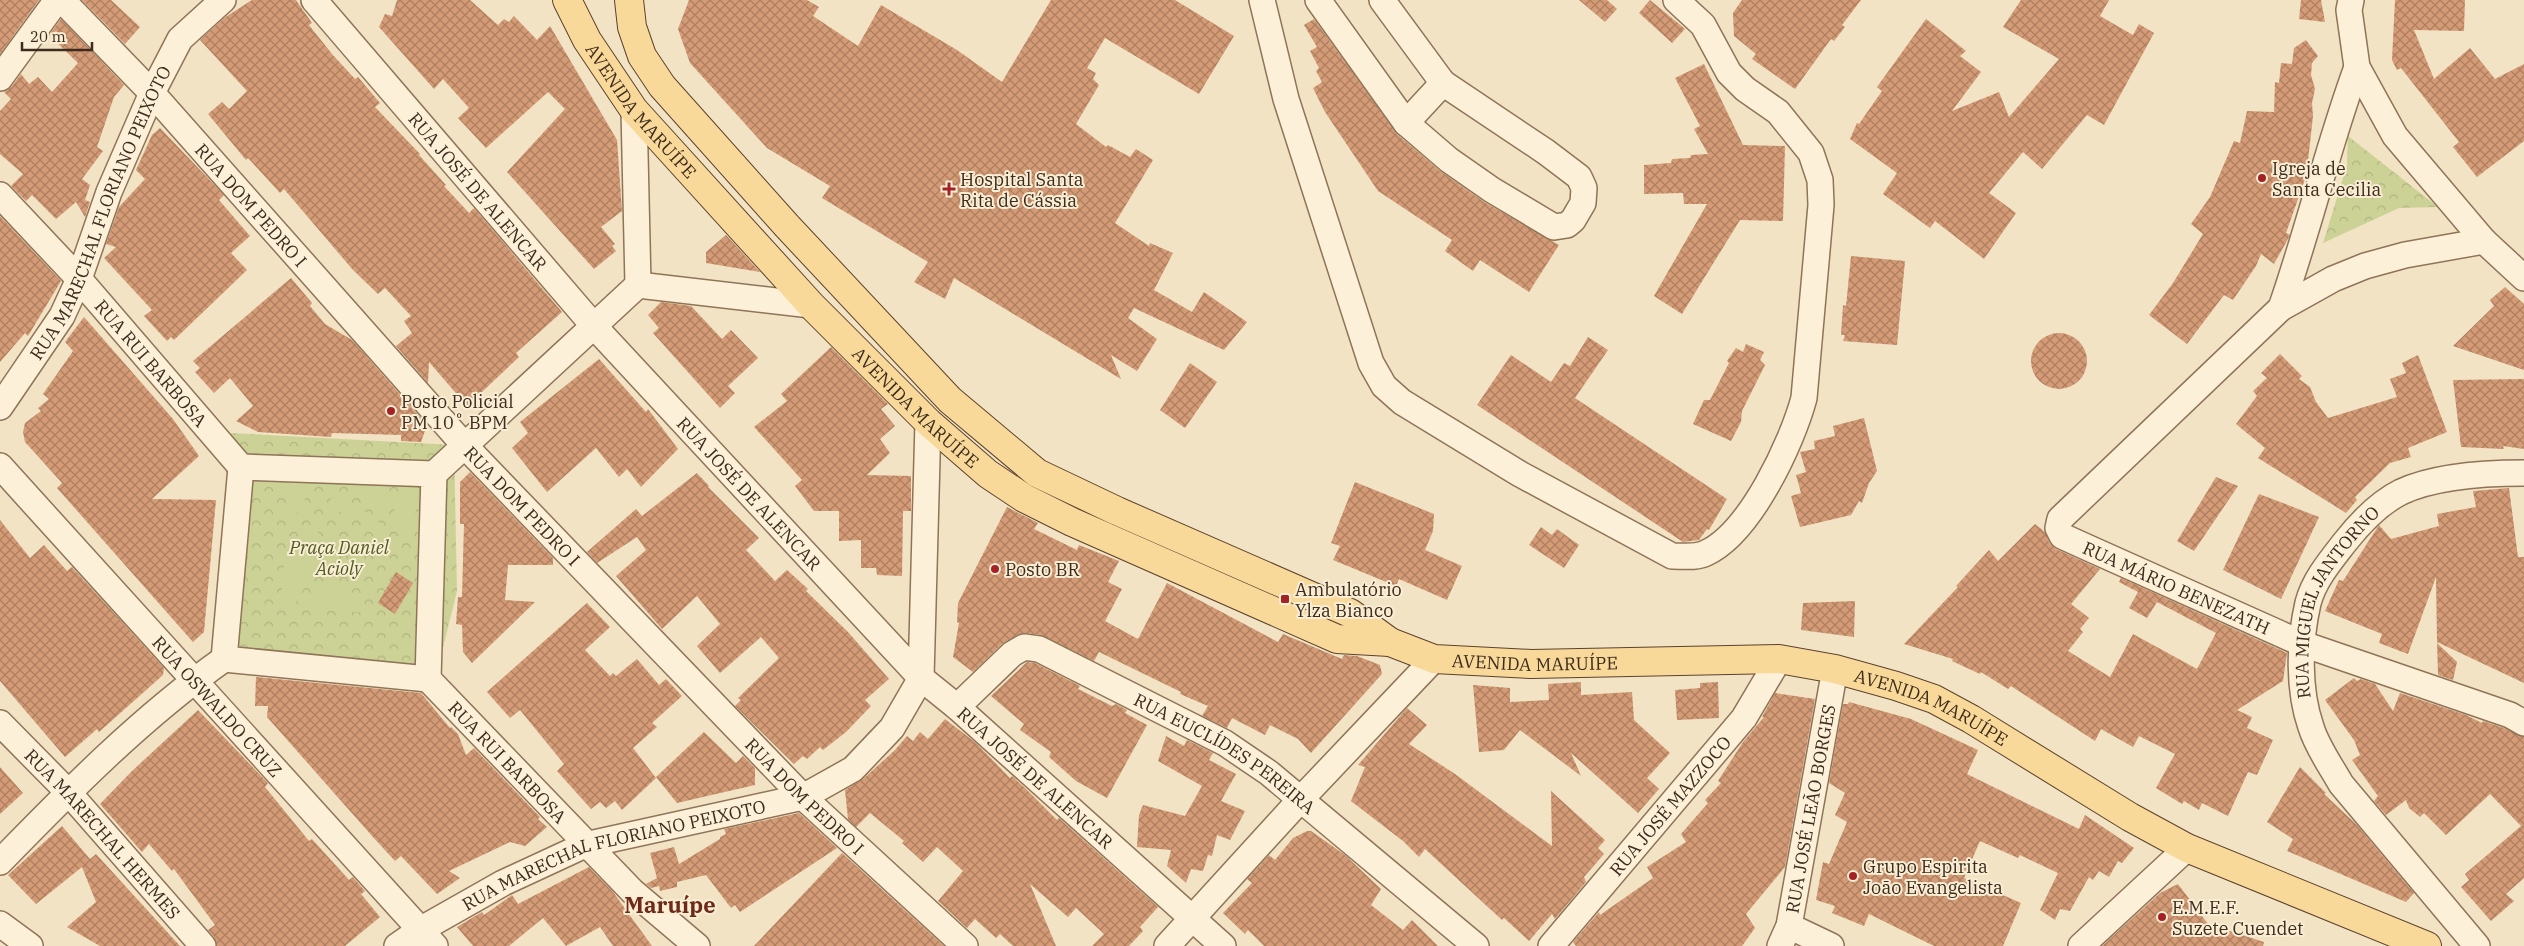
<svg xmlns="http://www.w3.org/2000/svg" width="2524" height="946" font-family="'IBM Plex Serif',serif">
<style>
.park{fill:url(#park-crowns)}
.garden{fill:#ccd296}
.building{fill:url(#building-cross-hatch)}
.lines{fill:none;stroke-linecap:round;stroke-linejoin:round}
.minor-casing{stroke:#8f7458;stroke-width:28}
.major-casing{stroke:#5c422d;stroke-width:30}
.minor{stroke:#fcf0d8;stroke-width:25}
.major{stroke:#f8d999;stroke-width:28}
.poi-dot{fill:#a42226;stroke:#f9edd4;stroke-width:2}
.labels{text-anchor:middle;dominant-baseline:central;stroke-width:4;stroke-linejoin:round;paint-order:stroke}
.street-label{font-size:18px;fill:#3d2c1d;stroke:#f9edd4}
.poi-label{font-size:18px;fill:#3d2c1d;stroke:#f9edd4;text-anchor:start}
.park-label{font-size:18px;font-style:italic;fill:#4e5c22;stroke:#f9edd4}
.district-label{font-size:22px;font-weight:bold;fill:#6e2919;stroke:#f9edd4}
</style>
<defs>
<pattern id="park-crowns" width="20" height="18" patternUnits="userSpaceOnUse" patternTransform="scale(1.25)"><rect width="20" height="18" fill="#ccd296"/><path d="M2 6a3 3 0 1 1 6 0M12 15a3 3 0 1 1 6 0" fill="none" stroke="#b0b481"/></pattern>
<pattern id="building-cross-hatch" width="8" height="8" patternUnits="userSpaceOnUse" patternTransform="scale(1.25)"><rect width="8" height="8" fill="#d49b76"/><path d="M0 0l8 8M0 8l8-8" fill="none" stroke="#ad7f60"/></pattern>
</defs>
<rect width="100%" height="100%" fill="#f2e3c4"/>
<g class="park">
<path d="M2348,136l90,71 -39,1 -76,35 24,-78z"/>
<path d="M231,433l223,12 3,146 -23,93 -222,-21z"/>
</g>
<g class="garden">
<path d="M290,476l21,1c-1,18 -9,26 -17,42l-7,1z"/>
<path d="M348,480l43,1 -4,21 -8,5c-14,-2 -26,-15 -31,-27z"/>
<path d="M418,480l-3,42 -5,5 -8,-1 -8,-16 7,-25z"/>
<path d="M331,498c16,4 47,17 54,33l-42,-17 -13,-12z"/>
<path d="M314,532h4c0,33 -10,50 -26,77h-12l5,-56z"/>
<path d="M329,584l7,7 17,5 9,11 -1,5 -50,-2c-4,-12 7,-23 18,-26z"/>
</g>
<g class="building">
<path d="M0,0h39l-39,54z"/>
<path d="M82,0h29l29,27 -15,17z"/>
<path d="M252,0h44l16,23 -3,2 23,29 23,25 3,-2 22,26 -5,4 45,47 -1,1 27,30 -2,1 25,27 5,-5 88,104 -46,41 3,4 -52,49 -38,-44 -1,21 -32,-37 16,-13 -8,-12 7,-5 -26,-28 -7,6 -25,-24 -69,-81 -4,4 -32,-35 -2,2 -38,-46 14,-12 7,7 18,-18 -47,-51 24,-22z"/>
<path d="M397,0h73l28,25 6,-6 5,3 5,-6 23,24 13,-14 67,114 5,71 -21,16 14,17 -3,2 4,5 -22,18 -87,-97 58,-63 -17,-17 -62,56 -28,-30 11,-10 -26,-29 -9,10 -55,-62 6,-13 7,2z"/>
<path d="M689,0h118l12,7 -6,9 45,30 23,-41 76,45 45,32 49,-82h124l59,36 -35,58 -94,-56 -18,30 9,5 -3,6 6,6 -23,39 30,23 2,-2 22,12 6,-8 17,11 -38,63 34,23 1,-3 23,10 -19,37 38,22 12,-20 43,30 -23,28 -90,-42 -6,10 29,21 -20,32 -26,-16 10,24 -167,-101 -9,21 -31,-17 14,-20 -106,-64 8,-12 -63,-38 -77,-85 -12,-34z"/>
<path d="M1579,0h28l10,9 -12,13z"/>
<path d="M1650,0l35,29 -13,14 -33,-30z"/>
<path d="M1742,0h119l-19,25 3,2 -11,14 -3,-2 -36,50 -43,-30 4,-5 -22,-18 -1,-23z"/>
<path d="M2021,0h88l-9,16 33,19 6,-11 15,9 -50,92 -17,-10 -45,54 -19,-17 -34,41 27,20 -32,46 -49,-38 -5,7 -47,-34 14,-21 -47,-34 7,-16 2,1 23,-33 -5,-4 49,-68 40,32 -6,5 21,16 -29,39 47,-19 10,25 50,-58 -56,-32z"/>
<path d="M2301,0h20l4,22 -26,-3z"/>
<path d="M2395,0h70l-1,31 -50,-1 20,49 36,-31 25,31 29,-15v77l-47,36 -24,-30 6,-5 -58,-74 -4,2 -5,-10z"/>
<path d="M61,19l63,66 -10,12 -17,50 6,4 -21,28 8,6 -5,15 5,2 -5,15 -9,-15 -20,17 -24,-24 -6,6 -15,-15 12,-12 -23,-20v-43l11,-12 -7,-7 8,-6 9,-12 8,10 9,-7 14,15 26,-29 -29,-28z"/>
<path d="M1314,19l83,115 43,37 44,31 75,43 -30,47 -49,-32 -7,11 -28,-20 7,-11 -74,-49 -53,-79 -12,-24 9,-6 -6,-11 3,-3 -9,-17 7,-4 -13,-22z"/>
<path d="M2306,40l12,16 -6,7 -1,12 4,14 -3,14 1,13 -5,45 3,1 -25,71 4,2 -2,4 -14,25 -13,-10 -5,12 -23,34 -9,-5 -37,49 -38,-29 24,-32 30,-49 -12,-10 19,-27 24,-56 6,2 7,-32 27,1 1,-30 4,1 2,-20 11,1 2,-16z"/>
<path d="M1704,64l39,81 42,1 -2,75 -43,-1 -58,94 -28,-18 53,-92h-23l-1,-11 -39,1v-29l27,-2 1,-4 18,-1 1,-3 17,-1 -14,-25 6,-3 -25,-48z"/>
<path d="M160,128l64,67 -5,5 31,36 -19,17 16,17 -73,70 -3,-3 -4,4 -23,-25 8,-6 -48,-52 12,-11 -10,-3 13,-37 26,-28 -9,-9 16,-35z"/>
<path d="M0,216l61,65 -33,55 -3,-3 -25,29z"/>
<path d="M726,235l34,37 -54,-9v-11z"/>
<path d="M1851,256l54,5 -8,84 -54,-4 2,-6h-4l2,-30 3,1z"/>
<path d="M291,278l21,25 -2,3 15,18 27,16 75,85 -6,17 -20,-1v-6l-69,-2 -1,4 -73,-5 -22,-11 17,-15 -23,-28 -16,15 -19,-21 5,-4 -7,-7z"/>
<path d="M2505,287l19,17v66l-71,-24 41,-40 -4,-6z"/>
<path d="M661,302l30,4 31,33 9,-9 27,28 -30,28 7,7 -15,15 -67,-75 6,-5 -11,-13z"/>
<path d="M84,317l89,102 26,37 -47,43 64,1 -12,132 -11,10 -136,-154 5,-5 -37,-41 -2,-10 2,-9 16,-12 -3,-3 11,-9 -6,-5 30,-43 -8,-9z"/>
<circle cx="2059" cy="361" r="28"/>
<path d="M1588,337l20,13 -33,48 152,101 -18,31 -2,-1 -8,11 -16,2 -206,-137 34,-50 40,27 13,-19 6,3z"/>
<path d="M1746,344l18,8 -4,8 5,5 -23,46 -1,11 -10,19 -38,-17 11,-24h6l19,-37 -2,-2 9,-13 7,4z"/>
<path d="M831,347l57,57 -7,5 14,17 -15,13 10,14 -23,22 44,1v35h-8l-1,65 -25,-1 -1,-7h-15v-28l-22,1v-30h-25l-19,-25 7,-6 -48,-53 33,-26 -6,-7z"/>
<path d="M2280,354l22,22 -3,3 11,8 6,15 12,16 69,-21 -7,-18 16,-6 -4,-10 16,-8 29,77 -39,16 3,9 -21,6 -35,34 2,3 -11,13 -88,-55 7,-10 -29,-24 21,-28 -4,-5 14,-13 -6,-5z"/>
<path d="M599,359l47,53 2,-3 30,40 -37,38 -14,-18 -8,8 -23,-29 -49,44 -35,-44 16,-15 -8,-11z"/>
<path d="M1190,363l27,19 -32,46 -25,-18z"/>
<path d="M2524,379v70l-21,-3 1,3 -43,-2 -8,-67z"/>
<path d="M1864,418l13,53 -8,12 -7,20 -3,-2 -8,14 -51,12 -9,-31 10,-3 -5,-18 10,-3 -6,-20 15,-3 -1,-8 21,-5 -2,-10z"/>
<path d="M470,472l83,86v7h-45l-3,35 30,2 -63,61 -9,-11 -1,-27 -6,-1 2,-27h4l2,-73h-4v-42z"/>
<path d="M697,473l12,13 -1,1 51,51 -13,12 29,31 12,-11 21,19 -2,2 42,41 41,47 -24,21 6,6 -25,26 -23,18 -3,-3 -13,12 -4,-3 -9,8 -59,-58 6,-6 -3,-2 41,-40 -18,-21 -41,36 -23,-27 23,-22 -23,-28 -35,33 -46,-53 30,-26 -9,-13 -40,26 -10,-11 49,-43 6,7z"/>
<path d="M2216,477l22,9 -44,65 -17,-10z"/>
<path d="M1355,482l79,32 -1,17 -8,19 37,16 -15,34 -48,-21 -3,7 -63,-26 7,-14 -9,-3z"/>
<path d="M2509,488l9,69h6v126l-87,-41 -1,-65 -28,77 -29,-11 3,-9 -57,-23 14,-31 4,1 36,-56 12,14 48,-13 -2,-12 39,-7 -3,-16z"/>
<path d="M2259,494l60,23 -38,82 -58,-29z"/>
<path d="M1007,507l31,16 -4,6 43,21 2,-5 40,16 -11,21 14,7 -17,32 33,18 29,-56 111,59 5,-8 59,25 2,-4 13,1 23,9 2,9 -71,79 -13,-14 -28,-14 -5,10 -33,-17 -5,10 -25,-12 6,-10 -28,-12 1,-2 -82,-40 -5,9 -53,-26 -15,-2 -9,2 -15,9 -29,28 -20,-15 6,-34 -2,-1 1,-19z"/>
<path d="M0,520l30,38 14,-13 23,26 5,-4 92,101 -1,7 -64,57 -2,-3 -32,28 -65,-76z"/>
<path d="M2035,524l10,8 4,10 7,7 44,20 -29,35 18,14 -9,11 3,3 -15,19 42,26 23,-43 64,35 19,-36 -59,-31 -10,16 -18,-10 9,-16 -19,-10 2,-4 166,75 -4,28 -46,29 15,7 -5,11 26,12 -16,35 -9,-3 -20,44 -26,-13 -3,7 -15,-9 -2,3 -26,-16 19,-34 -36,-18 -6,11 -32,-18 -6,12 -84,-55 -3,3 -27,-17 -1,2 -28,-13 1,-2 -49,-15 54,-57 -2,-1 33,-36 9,11z"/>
<path d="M1541,527l11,8 5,-6 22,16 -15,23 -35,-23z"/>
<path d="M396,572l17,11 -18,31 -17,-11z"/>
<path d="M1855,601l-1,36 -53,-7 2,-27z"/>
<path d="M587,603l23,24 -25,23 25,26 3,-3 3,3 21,-17 22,26 7,-6 16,17 -30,27 5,4 -24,21 23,30 -34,32 -7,-9 -9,7 -6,-6 -9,7 -34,-38 7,-7 -44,-54 -10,8 -23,-26z"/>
<path d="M2437,643l20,19 -4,18 -15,-5z"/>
<path d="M1027,662l8,1 45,23 -2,3 34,17 4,-2 11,6 -2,3 22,12 -40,73 -31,-17 -27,-24 2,-5 -31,-22 4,-6 -33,-28z"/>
<path d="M256,677l165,16 29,35 1,-1 7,7 8,21 8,-7 66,69 -2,2 9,8 -22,19 -15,-4 -61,29 11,7 -23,16 -36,-38 -6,5 -23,-25 -105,-119 1,-11h-13z"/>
<path d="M2354,678l3,3 4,-2 14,5 18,27 7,-18 66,22 16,8 1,-2 21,7 20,9v141l-18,16 8,7 -23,20 -30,-34 8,-7 -4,-6 56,-48 -31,-32 -44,41 -22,-22 -4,4 -11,-9 -3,-8 -20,15 -12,-14 4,-5 -26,-36 8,-5 -6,-15 -29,-40z"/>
<path d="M1581,682v13l51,-3 2,28 36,33 -23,25 12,11 -21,24 -67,-60 10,23 -61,-46 -16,20 -25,2 -6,-67 37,3v14l39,-2 -1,-16z"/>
<path d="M1718,682l1,36 -42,2 -2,-30 25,-2v-5z"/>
<path d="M1775,693l40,6 -30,168 -39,47 9,14 -13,18h-166l-3,-4 26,-30 1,3 53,-37 -6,-11 39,-25 -5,-8 27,-31 -3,-3 16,-17 -3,-2 25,-39 21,-25h-2z"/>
<path d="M1849,702l62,17 67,31 -11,24 112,55 6,-14 49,33 -12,15 -4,-2 -9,16 -10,-6 -6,9 -4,-3 -19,34 -10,-2 -5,11 -15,-10 18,-37 -38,-18 -2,3 -38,-17 -16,37 57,25 -18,43h-69l-65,-32 -5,12 -32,-13 3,-7 -19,-6 7,-38 6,2 18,-42 -12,-7 10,-22 -16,-10 14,-79h5z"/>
<path d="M1407,708l20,17 -18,19 46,30 97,72 -1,-55 54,49 -7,8 6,6 -20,23 2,5 -31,37 -3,-5 -23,27 -25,-23 -2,2 -77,-71 -6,8 -16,-16 -52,-40 14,-34 -7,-2z"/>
<path d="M198,710l70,73 -3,4 44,54 3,-2 37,41 4,-3 12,14 -4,3 19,23 -35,29h-128l-3,-9 -6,-7 7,-5 -41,-56 -2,2 -23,-27 -7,8 -42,-48 32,-33z"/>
<path d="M945,719l31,24 34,35 2,-2 12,11 33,33 2,-2 99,89 -18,20 3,4 -14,15h-37l12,-12 -28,-26 -8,9 -38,-33 26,62h-43l-13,-12 -4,4 -21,-19 -8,9 -29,-27 25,-30 -26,-24 -14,15 -21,-19 2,-2 -34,-28 -14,14 -8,-8 -3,-29 18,-11 32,-29 12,-14 6,5 7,-9 8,7z"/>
<path d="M704,732l32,31 7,-7 12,12v17l-78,18 -21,-26z"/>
<path d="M1166,736l18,10 3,-6 26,13 -4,7 27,14 -15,27 24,10 -15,29 -13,-5 -5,21 -4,-1 -5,16 -12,-2 -5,14 -19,-17 4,-16 -34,-3 2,-32 4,-10 42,11 17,-30 -44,-25z"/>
<path d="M0,767l23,26 -23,21z"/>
<path d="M2300,767l26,26 -2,1 32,30 58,69 -8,9 -119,-51 6,-12 -26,-17z"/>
<path d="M799,813l38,35 -97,64 -5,-7 -4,3 -25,-33 -29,7v5l-17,4 -1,-5 -8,2 -5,-4 11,-6 -7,-25 24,-6 5,17 41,-25v-2l6,-3 -2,-5z"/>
<path d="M62,826l28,33 6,-5 84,92h-80l-33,-19 29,-25 -14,-35 -46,37 -28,-29z"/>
<path d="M1307,831h4l34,24 36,34 -10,16 32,25 9,-10 26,26h-174l-16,-16 -3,4 -22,-21 29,-30 -5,-4 22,-24 6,5 18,-22z"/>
<path d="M842,853l102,93h-190z"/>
<path d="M589,867l24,25 39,54h-39l-13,-19 -34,19 -23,-28 -34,28h-36l-16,-19 25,-15 2,3 28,-20 6,9z"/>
<path d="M2178,884l30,40 56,18 -1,4h-161l58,-53z"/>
</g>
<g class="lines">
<g class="minor-casing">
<g id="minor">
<path id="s1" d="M62,0l90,93 313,353 338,351 162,149"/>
<path id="s2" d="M314,0l279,325 328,353 36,29 266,239"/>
<path d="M1262,0l24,99 85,264 13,23 18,16 118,72 152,82c11,0 24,2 34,-3 44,-20 86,-110 98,-155l17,-193 -1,-25 -9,-27 -33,-41 -33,-23 -16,-16 -26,-48 -27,-25"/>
<path d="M1318,0l88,123 43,37 43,30 62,37 13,-2 6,-5 10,-17 1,-15 -5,-11 -33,-25 -103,-69 -61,-83"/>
<path d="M2351,0l-2,10 8,57 38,69 89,105 40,37"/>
<path d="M0,78l57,-78"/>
<path d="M634,110l4,175"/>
<path d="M1406,123l37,-40"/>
<path id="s3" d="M0,195l79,84 162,188"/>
<path id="s4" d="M2484,241l-79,14 -40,11 -32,13 -52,29 -221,211 -2,9 4,8 22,10 219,98 207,71 14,8"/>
<path d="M2281,308c28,-80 47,-162 76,-241"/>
<path id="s5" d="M0,407l62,-91 17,-37 30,-87 43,-99 28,-54 43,-39"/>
<path id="s6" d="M0,466l435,480"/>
<path d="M241,467l193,7 -6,205 -204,-20z"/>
<path d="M434,474l204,-189 173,20"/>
<path id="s7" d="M428,679l204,212 65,55"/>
<path id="s8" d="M957,707l55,-53 12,-7 15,2 186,94 44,30 207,173"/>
<path id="s9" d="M0,723l68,69 135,154"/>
<path d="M0,862c70,-72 142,-145 224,-203"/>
<path d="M0,924l30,22"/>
<path d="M1789,926l42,20"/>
<path id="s10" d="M397,946l23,-16 83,-47 82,-38 218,-48 50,-28 39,-41 29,-50 7,-256"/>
<path d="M1167,946l134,-147 133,-140"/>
<path id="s11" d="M1551,946l193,-228 35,-59"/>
<path id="s12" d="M1780,946l9,-20 46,-257"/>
<path d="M2081,946l106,-98"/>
<path id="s13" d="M2477,946l-136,-162c-10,-18 -24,-37 -30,-57 -13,-37 -12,-85 -3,-124 6,-23 23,-43 37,-61 15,-19 34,-39 56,-50 34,-16 86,-19 123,-19"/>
</g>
</g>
<g class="major-casing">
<g id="major">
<path id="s14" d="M567,0l20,40 47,70 177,195 117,117 60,52 36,24 48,24 265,117 53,3"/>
<path id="s15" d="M629,0l3,27 10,29 20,30 125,140 163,174 87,73 80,38 233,102 40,29 44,17 97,5 248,-5 56,10 61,17 38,13 37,20 159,98 57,31 240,98"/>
</g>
</g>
<use href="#minor" class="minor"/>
<use href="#major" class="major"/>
</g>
<g class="poi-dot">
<circle cx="2262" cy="178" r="5"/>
<path d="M946.5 181.5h5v5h5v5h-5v5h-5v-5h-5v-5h5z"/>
<circle cx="391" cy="411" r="5"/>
<circle cx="995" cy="569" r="5"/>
<rect x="1280" y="594" width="10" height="10" rx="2.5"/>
<circle cx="1853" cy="876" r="5"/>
<circle cx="2162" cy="917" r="5"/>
</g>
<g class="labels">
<g class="street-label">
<text stroke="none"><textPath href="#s14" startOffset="134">AVENIDA MARUÍPE</textPath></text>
<text stroke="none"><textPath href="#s2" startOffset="252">RUA JOSÉ DE ALENCAR</textPath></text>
<text stroke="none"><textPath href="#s1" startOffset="279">RUA DOM PEDRO I</textPath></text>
<text stroke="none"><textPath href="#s5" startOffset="220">RUA MARECHAL FLORIANO PEIXOTO</textPath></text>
<text stroke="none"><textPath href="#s3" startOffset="226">RUA RUI BARBOSA</textPath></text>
<text stroke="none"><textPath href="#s14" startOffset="539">AVENIDA MARUÍPE</textPath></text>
<text stroke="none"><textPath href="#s2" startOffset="658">RUA JOSÉ DE ALENCAR</textPath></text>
<text stroke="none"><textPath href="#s1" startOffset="684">RUA DOM PEDRO I</textPath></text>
<text stroke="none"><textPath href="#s4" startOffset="665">RUA MÁRIO BENEZATH</textPath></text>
<text stroke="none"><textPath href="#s13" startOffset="412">RUA MIGUEL JANTORNO</textPath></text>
<text stroke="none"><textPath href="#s15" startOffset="1174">AVENIDA MARUÍPE</textPath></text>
<text stroke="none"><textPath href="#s6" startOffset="324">RUA OSWALDO CRUZ</textPath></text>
<text stroke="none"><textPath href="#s15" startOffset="1579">AVENIDA MARUÍPE</textPath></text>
<text stroke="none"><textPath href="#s8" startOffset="319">RUA EUCLÍDES PEREIRA</textPath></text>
<text stroke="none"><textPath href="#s7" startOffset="115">RUA RUI BARBOSA</textPath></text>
<text stroke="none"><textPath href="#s2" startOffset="1062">RUA JOSÉ DE ALENCAR</textPath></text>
<text stroke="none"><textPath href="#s1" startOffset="1089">RUA DOM PEDRO I</textPath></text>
<text stroke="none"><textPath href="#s11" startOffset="184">RUA JOSÉ MAZZOCO</textPath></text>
<text stroke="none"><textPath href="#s12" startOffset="141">RUA JOSÉ LEÃO BORGES</textPath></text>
<text stroke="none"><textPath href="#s9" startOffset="151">RUA MARECHAL HERMES</textPath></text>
<text stroke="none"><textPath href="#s10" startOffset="238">RUA MARECHAL FLORIANO PEIXOTO</textPath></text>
</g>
<g class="poi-label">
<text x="2272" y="168">Igreja de<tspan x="2272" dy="21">Santa Cecilia</tspan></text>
<text x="960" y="179">Hospital Santa<tspan x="960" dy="21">Rita de Cássia</tspan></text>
<text x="401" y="401">Posto Policial<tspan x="401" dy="21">PM 10˚ BPM</tspan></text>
<text x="1005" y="569">Posto BR</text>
<text x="1295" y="589">Ambulatório<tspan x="1295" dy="21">Ylza Bianco</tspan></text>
<text x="1863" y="866">Grupo Espirita<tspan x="1863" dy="21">João Evangelista</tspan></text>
<text x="2172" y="907">E.M.E.F.<tspan x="2172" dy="21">Suzete Cuendet</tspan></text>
</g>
<g class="park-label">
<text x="339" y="547">Praça Daniel<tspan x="339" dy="21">Acioly</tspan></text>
</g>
<g class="district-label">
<text x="670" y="904">Maruípe</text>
</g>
</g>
<path d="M22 42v8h70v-8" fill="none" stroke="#3d2c1d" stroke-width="2.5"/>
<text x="30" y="42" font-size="15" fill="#3d2c1d" stroke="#f9edd4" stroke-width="4" paint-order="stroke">20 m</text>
</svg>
